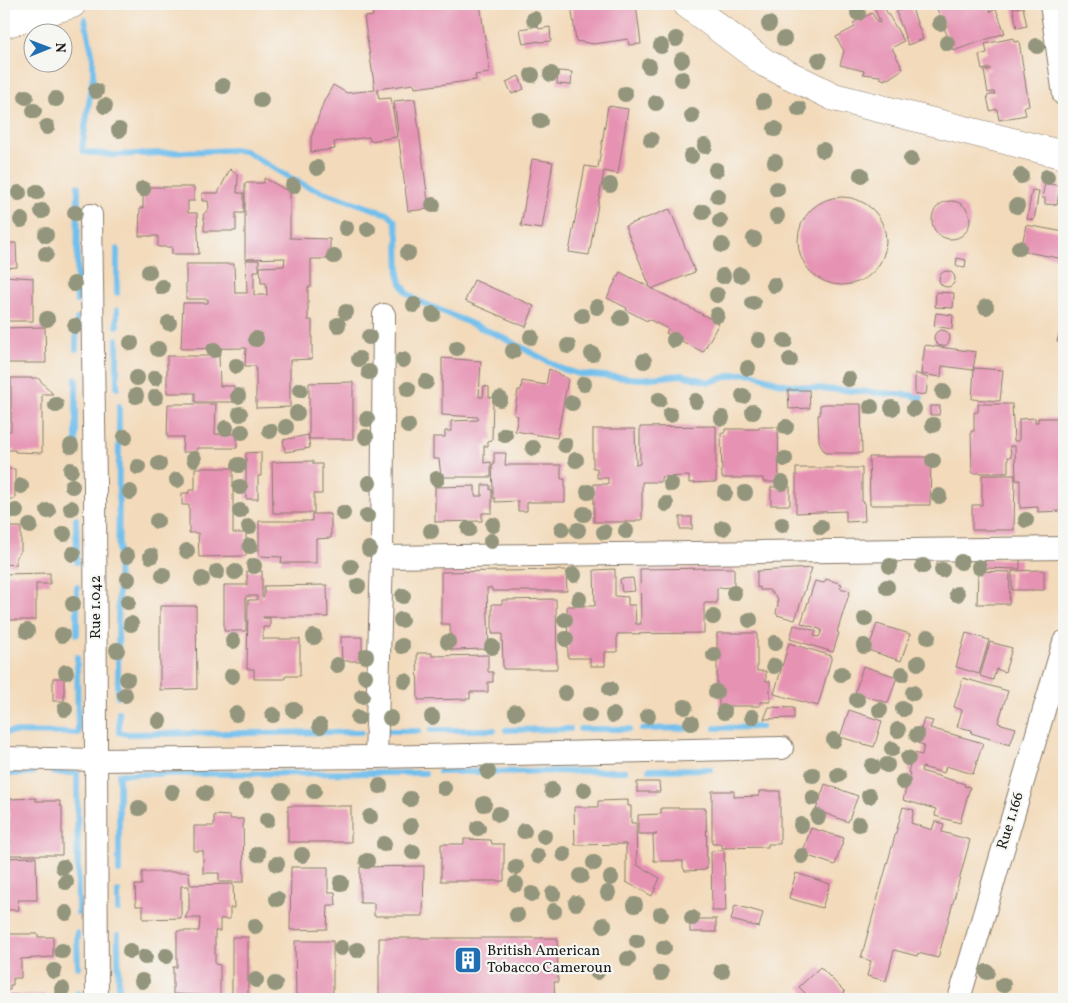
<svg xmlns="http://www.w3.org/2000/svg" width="1068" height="1003" font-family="Vollkorn,serif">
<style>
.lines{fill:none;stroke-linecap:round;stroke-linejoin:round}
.stream{stroke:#72bfec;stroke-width:6}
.building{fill:#e693b3}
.minor-casing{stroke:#887b6b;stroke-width:24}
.secondary-casing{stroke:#887b6b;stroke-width:29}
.trunk-casing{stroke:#887b6b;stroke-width:29}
.minor{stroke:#fff;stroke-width:22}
.secondary{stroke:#fff;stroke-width:28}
.trunk{stroke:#fff;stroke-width:28}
.tree{fill:#93967b}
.labels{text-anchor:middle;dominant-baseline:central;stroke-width:4.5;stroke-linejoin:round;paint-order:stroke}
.street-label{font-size:15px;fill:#1c1c1c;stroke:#f6f6f2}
.poi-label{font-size:15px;fill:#1c1c1c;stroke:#f6f6f2;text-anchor:start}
</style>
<rect width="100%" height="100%" fill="#f6f6f2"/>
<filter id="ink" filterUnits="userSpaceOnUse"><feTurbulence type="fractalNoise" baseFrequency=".02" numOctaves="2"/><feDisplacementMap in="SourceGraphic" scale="10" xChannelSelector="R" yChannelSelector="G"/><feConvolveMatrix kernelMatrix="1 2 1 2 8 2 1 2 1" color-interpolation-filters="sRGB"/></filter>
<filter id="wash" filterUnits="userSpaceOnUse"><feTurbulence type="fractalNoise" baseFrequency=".0096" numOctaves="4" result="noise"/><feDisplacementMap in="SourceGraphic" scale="20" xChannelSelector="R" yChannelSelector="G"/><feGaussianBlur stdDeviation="1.12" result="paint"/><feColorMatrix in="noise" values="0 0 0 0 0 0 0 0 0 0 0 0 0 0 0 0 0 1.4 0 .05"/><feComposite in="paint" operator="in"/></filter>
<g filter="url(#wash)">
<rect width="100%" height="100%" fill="#f3daba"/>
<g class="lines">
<g class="stream">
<path d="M85,19l8,39v18l-11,73 2,3 30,3 119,-5 12,1 40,24 21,11 82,28 7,7 3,15 1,39 2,8 6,10 9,7 84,36 62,33 17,5 62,5 41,-4 27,7 24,-7 13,-2 8,1 25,9 34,5 97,7 11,3"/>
<path d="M117,249v44"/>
<path d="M77,301l1,-115"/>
<path d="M117,326v-16"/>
<path d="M117,339v49"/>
<path d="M76,349l1,-30"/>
<path d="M76,444v-65"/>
<path d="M76,519l1,43"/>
<path d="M77,587v47"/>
<path d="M118,696l1,-290"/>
<path d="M119,712v20l8,2 234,-2"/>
<path d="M715,728l46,-1"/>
<path d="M580,729h49"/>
<path d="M642,729l53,-1"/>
<path d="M431,730h63"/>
<path d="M506,730l64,-1"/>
<path d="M380,731h39"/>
<path d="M4,732l74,1 -1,-76"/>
<path d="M649,770l62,-1"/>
<path d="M440,772l185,-1"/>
<path d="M53,773h24l1,140"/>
<path d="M4,774l28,-1"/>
<path d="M119,871v-97l306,-1"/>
<path d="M118,910v-18"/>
<path d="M77,933l1,34"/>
<path d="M118,935l1,64"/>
<path d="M78,993v6"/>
</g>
</g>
<g id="blocks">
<g class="building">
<path d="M371,4h109l10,69 -15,2 1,5 -61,8 -1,-4 -37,5 2,10 12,-1 6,39 -27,4 -1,-4 -35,5 1,7 -24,3v-14l13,-37 9,-16 14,8 28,-3 -11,-73 9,-1z"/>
<path d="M571,4h65l5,40 -12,1 -1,-6 -34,5 -18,-3z"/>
<path d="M879,4h3l22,37 -12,7 11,21 -15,10 -2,-1 -1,2 -5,-2v-2l-17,-2 1,-3 -24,-6 4,-14 -8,-14 19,-10 -2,-4 19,-10 6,10 2,-1 -6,-15z"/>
<path d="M935,4h52l3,8 6,-3 9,24 -52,18z"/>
<path d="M911,6l12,33 -15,6 -12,-33z"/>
<path d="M1023,7l4,19 -10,2 -4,-20z"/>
<path d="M538,26l1,3 11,-2 1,14 -12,1v-1l-16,3 -3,-15z"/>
<path d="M1013,38l1,4 5,-1 10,65 -5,1 2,8 -27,5 -2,-11 -7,2 -3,-15 8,-2 -1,-2 -6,1 -4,-22 6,-1v-2l-8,2 -3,-15 8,-2 -2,-9z"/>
<path d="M558,71l14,1 -1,13 -14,-1z"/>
<path d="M519,76l5,13 -12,5 -6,-12z"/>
<path d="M415,99l14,110 -21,2 -14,-110z"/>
<path d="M4,105h4v18l-4,1z"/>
<path d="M608,106l20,3 -10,65 -14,-3 -15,84 -20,-3 16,-86 13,2z"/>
<path d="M4,153h4l1,18h-5z"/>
<path d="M532,159l21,3 -11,67 -21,-3z"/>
<path d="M230,169l8,7 -1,17h7v20h-8v18h-32v-6l1,-2 -2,-8 6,-7 -1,-7h-6v-8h16z"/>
<path d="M264,178l26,14v46l40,1v20h-19v28h-3v33h4v39l-22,1v47l-34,1v-42h-11l1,-18 -65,1 2,-46h25v-4h-22v-35h48l1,29h12l-1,-33h13v11h-5v24h13l-1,-12h-5l-1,-16 24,-1 1,-8 -40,1v-76h19z"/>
<path d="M1045,183l15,3 -3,19 -12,-1v-6h-3z"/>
<path d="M146,187h48v14h-6v12h9l2,41h-27v-7h-14v-11h-19l1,-28h3v-12h3z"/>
<path d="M1032,190l7,1 -5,29 -7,-1z"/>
<circle cx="842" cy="241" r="44"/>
<circle cx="951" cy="220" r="19"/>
<path d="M670,209l25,63 -44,17 -26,-63z"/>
<path d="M1026,225l38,7v27l-43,-8z"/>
<path d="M4,236h1l1,7h10l1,24 -13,1z"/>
<path d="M957,258l9,2 -1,8 -9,-2z"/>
<circle cx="947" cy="279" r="8"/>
<path d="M620,272l99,51 -16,29 -37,-19 2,-4 -20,-10 -1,2 -21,-11 1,-2 -20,-10z"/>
<path d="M4,276l29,2v43h-29z"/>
<path d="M474,280l60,26 -8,21 -61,-26z"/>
<path d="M936,292l18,1 -1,15 -18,-1z"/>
<path d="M936,313l17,2 -1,14 -18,-3z"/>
<path d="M1064,314v30l-7,-2z"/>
<path d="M45,327l1,36h-42v-35z"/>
<circle cx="942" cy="338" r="8"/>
<path d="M925,345l51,7 -3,18 -31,-4 -1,11 -20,-3z"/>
<path d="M167,356h52l1,30h14v16h-39v-9h-28z"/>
<path d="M442,358l39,3 -2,36h4l1,-11 5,1v10l4,1 -1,42 -4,1v5h-4v17l7,-1v15h-50l-2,-18h-6v-22h12v-6h6v-10l27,-1v-3l-36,-2z"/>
<path d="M974,368l29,2 -3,31 -28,-2z"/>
<path d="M549,369l19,10 -11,59 -42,-7 3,-15 -4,-1 4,-25h3l1,-9 24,4z"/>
<path d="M915,373l13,5 -2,16 -11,1z"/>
<path d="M11,378h27l15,16h-11v59l-27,-1v-2h-11v-19h7z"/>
<path d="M353,382v57h-44v-56z"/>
<path d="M788,390h21l1,18 -21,1z"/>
<path d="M168,404h48l-1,30h22v14h-40v4h-15l1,-15h-16z"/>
<path d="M825,404h36l1,49h-37v-3h-2l-4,-9 -1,-26h2v-10z"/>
<path d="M978,404h34l2,37h5v-22l16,-1v4h3v-4h26v93l-26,1v-5l-18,1v-28h-4l-1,-34h-5l1,11h-3v16h-36l-1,-42h3v-19h4z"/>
<path d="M930,406h10l-1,9h-9z"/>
<path d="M716,426v56l-27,1v-7l-28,1v5h-19v38h-6v2h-42v-38h14v-6h-11v-10h-4v-39h42l1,36 4,-1v-37z"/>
<path d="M759,427h19l1,55h-16v-4h-41l-1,-45h4v-4h34z"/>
<path d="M308,435l2,13 -25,4 -2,-12z"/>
<path d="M261,452v24h-3v23h-12v-46z"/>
<path d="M494,453h12l-1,12h56v14h4v23h-38v9h-9v-10l-23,1v-4h-2v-8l-1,-25h2z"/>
<path d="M869,457h62l-1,48h-60z"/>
<path d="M313,461v3h9v30h-8v19h-41l-1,-51z"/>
<path d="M4,465h4v4h7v30h-6v6h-5z"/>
<path d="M195,468h38v65h13v23l-47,1 -1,-24h-9v-28h-7v-12h7v-3h6z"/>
<path d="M796,468h66v34h2l1,19 -19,1v-11l-50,2z"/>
<path d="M982,475h33l-1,55h-42v-25h10z"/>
<path d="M482,485h8v5h2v23h-10v8l-47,1v-35l40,-1v10h7z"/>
<rect x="771" y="487" width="19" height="18"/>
<path d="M312,514h19v24l-15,1v24h-35l1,-6 -23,-1v-35h53z"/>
<rect x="680" y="517" width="12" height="12"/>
<path d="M4,524h5v3h12v23l-5,7v8l-12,-1z"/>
<path d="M982,559h38v10l-38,-1z"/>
<path d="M716,568h18v19l-17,1v15h-13v30l-87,1v18h-12v14h-15v-8h-22l-1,-52h28l-1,-36 21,-1v27l13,1v8h7l1,19h5l-1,-55z"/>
<path d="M812,568l-17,52 -18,-5 -1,-2 2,-9 -1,-7 -8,-7h-9v-3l-3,1v-17z"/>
<path d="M566,570l1,21h-75v-3h-5l2,61 -38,1 -1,-26h-9v-52z"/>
<path d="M1044,570v20h-32v-19z"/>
<path d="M247,571h15v26h2v-11l63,-1 1,32h-65v1h7v9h-7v12h37v37h-15v3h-31v-10h-7l1,-69h9v-4h-11v35h-22v-46h23z"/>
<path d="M978,571l32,1 -1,32h-32z"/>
<path d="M50,573v11h-14v36h-32v-46z"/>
<path d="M633,578l2,13 -13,1 -2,-13z"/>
<path d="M826,579l16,5 -2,4 10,3 -13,41 2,1 -6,19 -43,-13 4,-14 22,6 -2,5 5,1 3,-7 -21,-7 14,-42 9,2z"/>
<path d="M556,599l1,70h-54l-1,-35h-10v-30h10v-4z"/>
<path d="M160,606h36l1,83 -37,1z"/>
<path d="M877,624l33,10 -9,27 -33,-11z"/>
<path d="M717,633h40v38h9v10h4v21h-10v4h-41v-19h-2z"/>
<path d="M966,633l23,7 -10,34 -23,-7z"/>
<path d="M341,637h21v24h-20z"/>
<path d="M990,642l22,6 -7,24 -9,-3 -3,11 -13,-4z"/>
<path d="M789,643l43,13 -14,50 -44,-12z"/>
<path d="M417,653h15v3l56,-1v17h5v10h-5v10h-18v7l-52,1z"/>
<path d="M863,666l34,11 -9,26 -33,-10z"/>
<rect x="53" y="678" width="11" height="23"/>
<path d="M963,678l45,13 -10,32 18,5 -6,17 -39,-12 1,-3 -15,-3 5,-17 -8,-3z"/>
<path d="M769,707l25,1v10l-30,1z"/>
<path d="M849,710l33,11 -8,26 -34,-10z"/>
<path d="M924,719l9,2 -3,7 53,15 -10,31 -27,-8 -2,7 -22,-6 -1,4 44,13 -1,2 6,1 -10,36 -25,-7 1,-7 -33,-9 7,-27 -2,-1 5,-19 9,2 2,-10 -7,-2z"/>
<path d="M637,782h22l1,10h-23z"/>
<path d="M825,784l33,12 -10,26 -32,-12z"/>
<path d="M712,791h22v6l25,-1v-5h21v53h-12v3l-46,1v-4h-10z"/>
<path d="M36,798v3h24v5h2v49h-52l-1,-56z"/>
<path d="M628,800v6h3v17h5l1,42 23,13 -8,18 -26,-14v-38l-51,1 -1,-38h24v-6z"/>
<rect x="288" y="806" width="63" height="36"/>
<path d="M903,807l11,3 -3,13 21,7 3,-9 9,3 -2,8 28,8 -32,118 -20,-5 -1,3 -23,-6 -8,31 -19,-5 4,-15 -10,-3z"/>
<path d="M661,808h45l1,60 -3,2 -19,1 -2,-4v-6h-29l-1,-25 4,-2h-19v-19l23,-1z"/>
<path d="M214,815l16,1v3h13l1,63h-25v-9h-16v-22h-9v-25h20z"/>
<path d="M811,828l33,10 -9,27 -33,-11z"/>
<path d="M464,839l27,1 1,4h12v37h-63v-37h23z"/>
<path d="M724,850l2,61h-14l-1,-60z"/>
<path d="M36,857l1,43h-19l1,10h-15v-52z"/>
<path d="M424,866l-1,50h-49v-13h-14v-36z"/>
<path d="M291,867h37v25h7l1,13h-8l-1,24 -37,1z"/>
<path d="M142,872h47l1,13 43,-1 1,24h-4v11h-10v12h-5v33l5,1v31l-47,-2v-27h4v-36h22l1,-13h-15l4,-8v-24h-8v32l-38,1v-13h-7l-1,-21h7z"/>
<path d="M796,873l34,11 -8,24 -33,-10z"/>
<path d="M735,905l28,8 -4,14 -28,-7z"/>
<rect x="690" y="919" width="26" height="13"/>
<path d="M5,934h33v3h15v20l-32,2v19h-8v7h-3v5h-4z"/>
<rect x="232" y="937" width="16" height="58"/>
<path d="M379,938h178l1,44h-4l1,17h-176z"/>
<path d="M295,941h38v58h-37z"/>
<path d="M820,967l25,25 -7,7h-27l-12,-12z"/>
<path d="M47,994v5h-38v-4z"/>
</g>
</g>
</g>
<g filter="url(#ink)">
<use href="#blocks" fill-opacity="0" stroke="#887b6b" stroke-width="1"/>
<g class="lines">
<g class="minor-casing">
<g id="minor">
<path d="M1051,4l13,91"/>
<path d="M91,215l4,271 2,513"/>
<path d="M382,557l682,-9"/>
<path d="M376,757l6,-200 2,-242"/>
<path d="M4,758l92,2 280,-3 406,-9"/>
<path d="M959,999l105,-357"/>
</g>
</g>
<g class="secondary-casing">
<path id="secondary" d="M687,4l78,59 69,34 230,58"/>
</g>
<g class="trunk-casing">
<path id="trunk" d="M4,24l68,-20"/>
</g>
<use href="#minor" class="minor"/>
<use href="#secondary" class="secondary"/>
<use href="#trunk" class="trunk"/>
</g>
<g class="tree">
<circle cx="858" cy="13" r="8"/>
<circle cx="534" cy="19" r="8"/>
<circle cx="940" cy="23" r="8"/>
<circle cx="769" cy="24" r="8"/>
<circle cx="676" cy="39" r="8"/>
<circle cx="784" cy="39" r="8"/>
<circle cx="947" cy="43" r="8"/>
<circle cx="661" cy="46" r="8"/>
<circle cx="1037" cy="46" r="8"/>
<circle cx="682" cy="60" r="8"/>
<circle cx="819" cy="60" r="8"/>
<circle cx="649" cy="66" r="8"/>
<circle cx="551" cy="74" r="8"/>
<circle cx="532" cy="75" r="8"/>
<circle cx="682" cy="79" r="8"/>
<circle cx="223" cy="86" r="8"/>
<circle cx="96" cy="91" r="8"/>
<circle cx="625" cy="94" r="8"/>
<circle cx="26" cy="97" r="8"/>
<circle cx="56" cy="99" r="8"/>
<circle cx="261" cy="100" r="8"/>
<circle cx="764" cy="102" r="8"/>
<circle cx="656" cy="103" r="8"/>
<circle cx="105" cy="106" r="8"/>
<circle cx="799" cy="109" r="8"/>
<circle cx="34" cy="111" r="8"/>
<circle cx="692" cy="116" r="8"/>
<circle cx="540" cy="121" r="8"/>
<circle cx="47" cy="127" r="8"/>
<circle cx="775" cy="129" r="8"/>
<circle cx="119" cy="130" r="8"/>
<circle cx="651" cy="140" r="8"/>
<circle cx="705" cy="146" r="8"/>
<circle cx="823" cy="150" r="8"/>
<circle cx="691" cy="156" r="8"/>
<circle cx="911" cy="159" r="8"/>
<circle cx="775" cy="162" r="8"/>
<circle cx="317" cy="168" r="8"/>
<circle cx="716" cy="170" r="8"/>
<circle cx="861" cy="175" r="8"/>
<circle cx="1021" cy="176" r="8"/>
<circle cx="1047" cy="177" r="8"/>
<circle cx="610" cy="185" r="8"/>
<circle cx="293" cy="186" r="8"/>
<circle cx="143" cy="189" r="8"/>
<circle cx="777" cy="189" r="8"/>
<circle cx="37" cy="192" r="8"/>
<circle cx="19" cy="193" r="8"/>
<circle cx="718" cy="196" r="8"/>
<circle cx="433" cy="205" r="8"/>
<circle cx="1017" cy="206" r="8"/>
<circle cx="42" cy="211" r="8"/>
<circle cx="703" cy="212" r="8"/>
<circle cx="75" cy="213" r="8"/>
<circle cx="777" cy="216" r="8"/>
<circle cx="21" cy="220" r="8"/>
<circle cx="720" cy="221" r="8"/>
<circle cx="346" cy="228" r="8"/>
<circle cx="368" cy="229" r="8"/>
<circle cx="46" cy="235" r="8"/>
<circle cx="754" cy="239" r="8"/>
<circle cx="722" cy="245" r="8"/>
<circle cx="1019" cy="248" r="8"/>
<circle cx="408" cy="253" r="8"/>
<circle cx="46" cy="254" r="8"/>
<circle cx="334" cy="256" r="8"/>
<circle cx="149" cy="272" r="8"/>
<circle cx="740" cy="275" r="8"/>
<circle cx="723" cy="276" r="8"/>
<circle cx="74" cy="284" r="8"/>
<circle cx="774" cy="285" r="8"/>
<circle cx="162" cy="287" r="8"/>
<circle cx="717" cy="295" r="8"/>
<circle cx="753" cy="303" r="8"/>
<circle cx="414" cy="305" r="8"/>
<circle cx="597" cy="307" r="8"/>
<circle cx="986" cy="307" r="8"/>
<circle cx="346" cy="312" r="8"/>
<circle cx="433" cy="314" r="8"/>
<circle cx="717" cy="315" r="8"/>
<circle cx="582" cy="316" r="8"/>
<circle cx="621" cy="318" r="8"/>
<circle cx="47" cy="319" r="8"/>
<circle cx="169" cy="323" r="8"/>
<circle cx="338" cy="325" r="8"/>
<circle cx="75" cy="326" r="8"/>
<circle cx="369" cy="337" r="8"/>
<circle cx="531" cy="337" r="8"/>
<circle cx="256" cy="339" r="8"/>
<circle cx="674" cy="340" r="8"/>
<circle cx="759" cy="340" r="8"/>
<circle cx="785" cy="341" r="8"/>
<circle cx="131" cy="343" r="8"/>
<circle cx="568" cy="346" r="8"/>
<circle cx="457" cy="348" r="8"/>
<circle cx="158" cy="349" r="8"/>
<circle cx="214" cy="350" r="8"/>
<circle cx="513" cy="351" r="8"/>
<circle cx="592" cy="354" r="8"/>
<circle cx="359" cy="359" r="8"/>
<circle cx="403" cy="360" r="8"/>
<circle cx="790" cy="360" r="8"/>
<circle cx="644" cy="361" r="8"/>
<circle cx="236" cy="366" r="8"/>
<circle cx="748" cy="368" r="8"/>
<circle cx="369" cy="372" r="8"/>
<circle cx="137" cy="378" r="8"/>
<circle cx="155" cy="378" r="8"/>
<circle cx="848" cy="379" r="8"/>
<circle cx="426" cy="382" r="8"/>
<circle cx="584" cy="384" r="8"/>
<circle cx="408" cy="389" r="8"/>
<circle cx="300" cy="390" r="8"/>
<circle cx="943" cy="392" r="8"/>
<circle cx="136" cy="396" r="8"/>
<circle cx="238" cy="396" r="8"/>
<circle cx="743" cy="396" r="8"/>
<circle cx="156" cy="397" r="8"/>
<circle cx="500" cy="399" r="8"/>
<circle cx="659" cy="400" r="8"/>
<circle cx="696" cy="401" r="8"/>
<circle cx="572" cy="403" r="8"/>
<circle cx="56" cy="405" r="8"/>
<circle cx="871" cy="407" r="8"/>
<circle cx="892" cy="408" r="8"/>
<circle cx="914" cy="409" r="8"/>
<circle cx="753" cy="412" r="8"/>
<circle cx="297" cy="413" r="8"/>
<circle cx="240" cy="414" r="8"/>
<circle cx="670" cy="415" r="8"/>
<circle cx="722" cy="418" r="8"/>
<circle cx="367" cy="419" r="8"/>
<circle cx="933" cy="425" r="8"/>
<circle cx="408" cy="426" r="8"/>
<circle cx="286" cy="427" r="8"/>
<circle cx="786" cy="427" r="8"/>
<circle cx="226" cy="428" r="8"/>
<circle cx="270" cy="431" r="8"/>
<circle cx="242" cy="432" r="8"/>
<circle cx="505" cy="435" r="8"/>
<circle cx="125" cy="437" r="8"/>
<circle cx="366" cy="437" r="8"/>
<circle cx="565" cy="445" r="8"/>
<circle cx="71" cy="446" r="8"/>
<circle cx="533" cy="448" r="8"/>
<circle cx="194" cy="459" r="8"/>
<circle cx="785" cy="459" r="8"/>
<circle cx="576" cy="460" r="8"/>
<circle cx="933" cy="461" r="8"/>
<circle cx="159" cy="464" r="8"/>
<circle cx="239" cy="465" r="8"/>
<circle cx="138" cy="467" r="8"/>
<circle cx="71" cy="470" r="8"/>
<circle cx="437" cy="479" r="8"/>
<circle cx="177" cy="480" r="8"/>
<circle cx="369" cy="483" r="8"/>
<circle cx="782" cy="483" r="8"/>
<circle cx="671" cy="484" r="8"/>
<circle cx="21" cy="486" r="8"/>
<circle cx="72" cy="486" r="8"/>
<circle cx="240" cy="487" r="8"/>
<circle cx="130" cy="492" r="8"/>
<circle cx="588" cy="492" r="8"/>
<circle cx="725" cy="493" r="8"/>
<circle cx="745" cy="493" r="8"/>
<circle cx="939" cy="496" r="8"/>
<circle cx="666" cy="504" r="8"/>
<circle cx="71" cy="508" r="8"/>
<circle cx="16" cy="511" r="8"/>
<circle cx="48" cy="511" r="8"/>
<circle cx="240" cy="511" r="8"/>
<circle cx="343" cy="513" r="8"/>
<circle cx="584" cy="514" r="8"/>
<circle cx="367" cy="516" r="8"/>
<circle cx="1026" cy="520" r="8"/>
<circle cx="157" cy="521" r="8"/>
<circle cx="493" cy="525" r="8"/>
<circle cx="782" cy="525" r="8"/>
<circle cx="30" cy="526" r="8"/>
<circle cx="249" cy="527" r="8"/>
<circle cx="821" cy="527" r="8"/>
<circle cx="723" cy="528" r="8"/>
<circle cx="469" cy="529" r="8"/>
<circle cx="562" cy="529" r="8"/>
<circle cx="578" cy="530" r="8"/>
<circle cx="431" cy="531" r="8"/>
<circle cx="626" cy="531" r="8"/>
<circle cx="604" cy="532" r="8"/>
<circle cx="64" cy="534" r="8"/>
<circle cx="491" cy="541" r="8"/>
<circle cx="250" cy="546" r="8"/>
<circle cx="369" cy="549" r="8"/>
<circle cx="187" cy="551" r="8"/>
<circle cx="73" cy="554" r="8"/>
<circle cx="127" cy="556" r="8"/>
<circle cx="151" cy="556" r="8"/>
<circle cx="961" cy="562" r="8"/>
<circle cx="254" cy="566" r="8"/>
<circle cx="890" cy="566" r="8"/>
<circle cx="923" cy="566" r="8"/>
<circle cx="351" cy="567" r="8"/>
<circle cx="979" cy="567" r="8"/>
<circle cx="942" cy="570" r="8"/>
<circle cx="217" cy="572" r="8"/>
<circle cx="235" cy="572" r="8"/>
<circle cx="163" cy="575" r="8"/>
<circle cx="574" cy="575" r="8"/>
<circle cx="128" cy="579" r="8"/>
<circle cx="202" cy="579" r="8"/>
<circle cx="358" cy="586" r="8"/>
<circle cx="887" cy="587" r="8"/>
<circle cx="734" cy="593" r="8"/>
<circle cx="957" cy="594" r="8"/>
<circle cx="403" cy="596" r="8"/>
<circle cx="579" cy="599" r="8"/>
<circle cx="128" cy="602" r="8"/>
<circle cx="73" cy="604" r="8"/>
<circle cx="713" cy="617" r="8"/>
<circle cx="865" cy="619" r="8"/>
<circle cx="401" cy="620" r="8"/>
<circle cx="565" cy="620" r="8"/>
<circle cx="750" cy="620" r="8"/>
<circle cx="131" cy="624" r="8"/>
<circle cx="27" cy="631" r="8"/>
<circle cx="62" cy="635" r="8"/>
<circle cx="314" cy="637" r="8"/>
<circle cx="928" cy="637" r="8"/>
<circle cx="566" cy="639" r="8"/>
<circle cx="233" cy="641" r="8"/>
<circle cx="448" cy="642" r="8"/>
<circle cx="775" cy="643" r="8"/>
<circle cx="402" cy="646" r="8"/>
<circle cx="864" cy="646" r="8"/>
<circle cx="492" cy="647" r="8"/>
<circle cx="117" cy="650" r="8"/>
<circle cx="714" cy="655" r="8"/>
<circle cx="366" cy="656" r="8"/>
<circle cx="918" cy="663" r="8"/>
<circle cx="337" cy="665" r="8"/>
<circle cx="774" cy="666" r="8"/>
<circle cx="66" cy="672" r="8"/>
<circle cx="841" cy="674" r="8"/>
<circle cx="902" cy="674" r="8"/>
<circle cx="232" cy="676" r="8"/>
<circle cx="365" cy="676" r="8"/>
<circle cx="127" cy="679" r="8"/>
<circle cx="405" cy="681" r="8"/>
<circle cx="610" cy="689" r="8"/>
<circle cx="716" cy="692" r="8"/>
<circle cx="565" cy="693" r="8"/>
<circle cx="913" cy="693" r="8"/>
<circle cx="125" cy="695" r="8"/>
<circle cx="362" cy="696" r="8"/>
<circle cx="857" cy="700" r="8"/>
<circle cx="685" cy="707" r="8"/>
<circle cx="65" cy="709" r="8"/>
<circle cx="903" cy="709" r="8"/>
<circle cx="294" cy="710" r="8"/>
<circle cx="880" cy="710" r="8"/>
<circle cx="516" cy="712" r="8"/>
<circle cx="724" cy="712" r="8"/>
<circle cx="236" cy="714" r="8"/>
<circle cx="273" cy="715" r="8"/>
<circle cx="589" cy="715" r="8"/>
<circle cx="613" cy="715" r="8"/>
<circle cx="648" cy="716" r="8"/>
<circle cx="432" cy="717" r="8"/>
<circle cx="752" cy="717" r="8"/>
<circle cx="358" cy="718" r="8"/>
<circle cx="390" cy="718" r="8"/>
<circle cx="159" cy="721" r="8"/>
<circle cx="691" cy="723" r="8"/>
<circle cx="320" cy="726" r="8"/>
<circle cx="898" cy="730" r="8"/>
<circle cx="917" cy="735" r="8"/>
<circle cx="834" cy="740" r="8"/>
<circle cx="892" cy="749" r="8"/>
<circle cx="908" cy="758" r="8"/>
<circle cx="887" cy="765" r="8"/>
<circle cx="872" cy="766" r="8"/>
<circle cx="488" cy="772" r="8"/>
<circle cx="813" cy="775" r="8"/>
<circle cx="838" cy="775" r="8"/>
<circle cx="903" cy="782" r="8"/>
<circle cx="380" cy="786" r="8"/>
<circle cx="444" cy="788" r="8"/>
<circle cx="552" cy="790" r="8"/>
<circle cx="584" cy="790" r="8"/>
<circle cx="246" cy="791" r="8"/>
<circle cx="282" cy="791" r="8"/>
<circle cx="314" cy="791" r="8"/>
<circle cx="172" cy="792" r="8"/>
<circle cx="205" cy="793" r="8"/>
<circle cx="869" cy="796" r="8"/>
<circle cx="813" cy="798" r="8"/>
<circle cx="410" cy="799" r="8"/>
<circle cx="484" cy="804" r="8"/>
<circle cx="139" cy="808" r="8"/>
<circle cx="499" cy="814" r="8"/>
<circle cx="370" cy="817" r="8"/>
<circle cx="818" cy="817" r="8"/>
<circle cx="267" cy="820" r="8"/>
<circle cx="859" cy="824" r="8"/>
<circle cx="801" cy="825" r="8"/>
<circle cx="411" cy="826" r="8"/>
<circle cx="478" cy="828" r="8"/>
<circle cx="524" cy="831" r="8"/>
<circle cx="544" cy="836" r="8"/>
<circle cx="384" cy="844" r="8"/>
<circle cx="413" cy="852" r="8"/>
<circle cx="258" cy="854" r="8"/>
<circle cx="564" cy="854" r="8"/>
<circle cx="302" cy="855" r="8"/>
<circle cx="538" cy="856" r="8"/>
<circle cx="802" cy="856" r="8"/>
<circle cx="367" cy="861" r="8"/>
<circle cx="594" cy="863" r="8"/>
<circle cx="277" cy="864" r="8"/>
<circle cx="63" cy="867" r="8"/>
<circle cx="516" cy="867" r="8"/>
<circle cx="581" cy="876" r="8"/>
<circle cx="611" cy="878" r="8"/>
<circle cx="66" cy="882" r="8"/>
<circle cx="341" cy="883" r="8"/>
<circle cx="516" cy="884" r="8"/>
<circle cx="608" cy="893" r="8"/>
<circle cx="532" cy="894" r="8"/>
<circle cx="553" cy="894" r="8"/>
<circle cx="277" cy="899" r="8"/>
<circle cx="576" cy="903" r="8"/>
<circle cx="635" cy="905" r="8"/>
<circle cx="554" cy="911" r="8"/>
<circle cx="66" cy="913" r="8"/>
<circle cx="661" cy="914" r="8"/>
<circle cx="517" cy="915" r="8"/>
<circle cx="692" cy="918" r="8"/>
<circle cx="604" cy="925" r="8"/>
<circle cx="255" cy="926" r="8"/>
<circle cx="637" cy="941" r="8"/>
<circle cx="341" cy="948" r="8"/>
<circle cx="664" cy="948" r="8"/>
<circle cx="357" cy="950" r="8"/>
<circle cx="62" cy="951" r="8"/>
<circle cx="130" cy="951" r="8"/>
<circle cx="166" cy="956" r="8"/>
<circle cx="145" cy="957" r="8"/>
<circle cx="628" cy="959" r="8"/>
<circle cx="54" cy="971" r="8"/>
<circle cx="722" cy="971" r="8"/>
<circle cx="597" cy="972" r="8"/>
<circle cx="987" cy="972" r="8"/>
<circle cx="661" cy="973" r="8"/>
<circle cx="256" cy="980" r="8"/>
<circle cx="142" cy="981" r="8"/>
<circle cx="275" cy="984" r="8"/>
<circle cx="1003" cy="985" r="8"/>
<circle cx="62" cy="989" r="8"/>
</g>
</g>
<defs>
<g id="building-square" transform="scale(1.4375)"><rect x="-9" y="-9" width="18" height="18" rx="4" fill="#1f6fb2" stroke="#f6f6f2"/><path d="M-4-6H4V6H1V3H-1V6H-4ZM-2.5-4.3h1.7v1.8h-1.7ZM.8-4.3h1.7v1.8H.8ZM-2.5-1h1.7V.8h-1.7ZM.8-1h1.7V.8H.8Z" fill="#fff"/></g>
</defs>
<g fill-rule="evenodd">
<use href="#building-square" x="468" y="960"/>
</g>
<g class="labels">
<g class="street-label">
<text transform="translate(96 607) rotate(-90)">Rue 1.042</text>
<text transform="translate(1011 821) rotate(-73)">Rue 1.166</text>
</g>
<g class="poi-label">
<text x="487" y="951">British American<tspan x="487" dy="17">Tobacco Cameroun</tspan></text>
</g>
</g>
<rect width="1068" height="1003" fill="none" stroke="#f6f6f2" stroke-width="20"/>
<g transform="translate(48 48) rotate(89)"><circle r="24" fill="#f6f6f2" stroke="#9f9f9c"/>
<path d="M0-4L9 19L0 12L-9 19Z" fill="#1f6fb2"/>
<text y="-8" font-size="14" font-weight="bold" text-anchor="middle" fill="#1c1c1c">N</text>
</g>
</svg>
